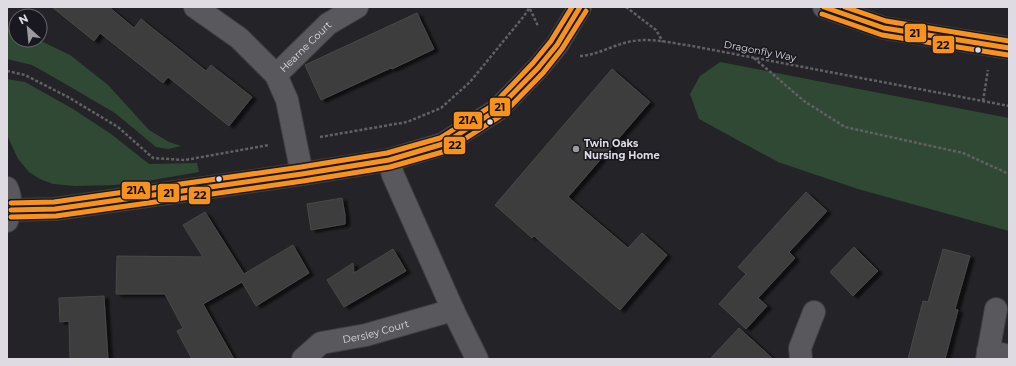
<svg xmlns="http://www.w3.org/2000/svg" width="1016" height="366" font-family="Montserrat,sans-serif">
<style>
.green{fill:#304934}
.building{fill:#3d3c3d;stroke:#4a4848;filter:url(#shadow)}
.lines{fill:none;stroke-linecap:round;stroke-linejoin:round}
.minor-casing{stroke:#3f3e42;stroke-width:24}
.path{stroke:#616063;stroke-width:2.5;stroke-dasharray:3 2;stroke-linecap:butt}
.minor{stroke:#59585c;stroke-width:22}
.bus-1-casing{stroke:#19171f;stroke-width:8}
.bus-2-casing{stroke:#19171f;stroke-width:8}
.bus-3-casing{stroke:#19171f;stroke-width:8}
.bus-1{stroke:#f7931d;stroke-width:5}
.bus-2{stroke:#f7931d;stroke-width:5}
.bus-3{stroke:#f7931d;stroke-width:5}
.bus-dot{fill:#dedce2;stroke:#19171f;stroke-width:1.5}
.poi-dot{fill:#9d9ba1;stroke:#19171f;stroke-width:1.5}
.labels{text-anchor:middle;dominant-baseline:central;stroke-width:3;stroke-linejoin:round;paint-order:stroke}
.street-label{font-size:10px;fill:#dedce2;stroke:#19171f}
.poi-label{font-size:10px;font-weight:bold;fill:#dedce2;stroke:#19171f;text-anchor:start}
.line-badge{stroke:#19171f;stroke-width:1.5}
.pale-badge-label{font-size:11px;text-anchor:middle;font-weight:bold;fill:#111}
</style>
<defs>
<filter id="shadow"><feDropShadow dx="4.5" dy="2.5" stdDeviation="1" flood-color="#0009"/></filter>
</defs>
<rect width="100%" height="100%" fill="#242327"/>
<g class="green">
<path d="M7,28h6l3,1v11h23l31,15 38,30 41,45 20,12 12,4 -13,3 -12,-2 -41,-34 -53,-31 -30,-17 -25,-6z"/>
<path d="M720,62l289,56v113l-151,-42 -80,-27 -79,-43 -9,-25 10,-18z"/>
<path d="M7,79l18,3 48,27 38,25 38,30 48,-1 2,9 -52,9 -33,4 -39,1 -22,-2 -13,-5 -11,-7 -11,-13 -11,-24z"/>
</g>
<g class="building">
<path d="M52,7h57l25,21 7,-9 65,52 5,-6 41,32 -23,29 -61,-49 -5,6 -63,-50 -6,8z"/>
<path d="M417,13l17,36 -42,20 -1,-1 -70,32 -16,-35z"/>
<path d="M612,69l38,33 -82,95 60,51 14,-15 25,22 -47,55 -86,-74 -2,2 -37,-33z"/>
<path d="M806,192l21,19 -38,41 6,6 -37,40 9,8 -21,23 -27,-25 27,-30 -8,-7z"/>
<path d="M342,198l3,17v9l-34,6 -4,-26z"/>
<path d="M205,212l39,62 49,-29 16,28 -53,33 -14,-24 -39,22 31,55h-42l-15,-28 6,-3 -18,-34h-49l1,-38 86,1 -20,-32z"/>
<path d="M854,247l24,24 -25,25 -23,-24z"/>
<path d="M393,249l13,22 -62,36 -17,-27 26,-17 1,10z"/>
<path d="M943,249l27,7 -15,53 3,1 -13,49h-37l15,-58 5,1z"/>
<path d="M104,296l4,63h-38l-1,-38 -9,1 -1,-24z"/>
<path d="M739,328l34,31h-63z"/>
</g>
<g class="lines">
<g class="minor-casing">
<g id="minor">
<path d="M195,7l44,31 37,37 11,25 15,74"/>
<path d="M824,7l60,21 125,20"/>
<path id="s1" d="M276,75l52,-51 29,-17"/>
<path d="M389,160l4,15 60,135 24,49"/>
<path d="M7,188c5,11 4,22 0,33"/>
<path d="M11,210l44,-1 247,-35 87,-14 54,-16 54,-34 41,-42 19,-23 23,-38"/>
<path d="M988,351l21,5"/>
<path id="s2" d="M303,359l18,-16 45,-8 87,-25"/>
<path d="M801,359l-1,-11 14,-36"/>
<path d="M987,359l9,-50"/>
</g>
</g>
<g class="path">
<path d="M626,7l30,23 7,12"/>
<path d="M530,9l8,17"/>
<path d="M580,56c17,-1 31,-10 48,-14 21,-5 43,1 64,4l317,60"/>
<path d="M754,58l50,43 41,26 118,26 46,21"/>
<path d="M7,71l18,4 43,22 50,30 35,31 32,2 84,-15"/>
<path d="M983,101l5,-31"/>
<path d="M320,137l87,-15 34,-14 29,-26 54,-66 6,-9"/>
</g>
<use href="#minor" class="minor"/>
<g class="bus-1-casing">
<g id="bus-1">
<path d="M824,7l60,21 125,20"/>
<path d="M11,210l44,-1 247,-35 87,-14 54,-16 54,-34 41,-42 19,-23 23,-38"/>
</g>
</g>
<g class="bus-2-casing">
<g id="bus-2">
<path d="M822,14l60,21 126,20"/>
<path d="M11,217l45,-1 247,-35 87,-14 56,-16 56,-36 41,-42 19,-24 24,-38"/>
</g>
</g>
<g class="bus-3-casing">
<g id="bus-3">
<path d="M845,7l41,14 123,20"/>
<path d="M11,203l43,-1 247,-35 86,-14 53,-15 53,-33 40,-42 18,-22 21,-34"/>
</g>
</g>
<use href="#bus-1" class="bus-1"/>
<use href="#bus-2" class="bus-2"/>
<use href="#bus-3" class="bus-3"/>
</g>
<g class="bus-dot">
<circle cx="978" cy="50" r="3.5"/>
<circle cx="490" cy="122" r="3.5"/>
<circle cx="219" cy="179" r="3.5"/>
</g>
<circle class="poi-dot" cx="576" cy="149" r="4"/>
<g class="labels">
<g class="street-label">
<text stroke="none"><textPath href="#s1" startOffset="41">Hearne Court</textPath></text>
<text transform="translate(760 51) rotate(11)">Dragonfly Way</text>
<text stroke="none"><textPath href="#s2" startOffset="80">Dersley Court</textPath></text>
</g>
<g class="poi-label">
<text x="584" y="143">Twin Oaks<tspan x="584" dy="12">Nursing Home</tspan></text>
</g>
</g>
<g class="line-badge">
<rect x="904" y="23" width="23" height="20" rx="4" fill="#f7931d"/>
<rect x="932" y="35" width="23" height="19" rx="4" fill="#f7931d"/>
<rect x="489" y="97" width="22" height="20" rx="4" fill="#f7931d"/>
<rect x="453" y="111" width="30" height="19" rx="4" fill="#f7931d"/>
<rect x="443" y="136" width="23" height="19" rx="4" fill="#f7931d"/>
<rect x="121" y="181" width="30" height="19" rx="4" fill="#f7931d"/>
<rect x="157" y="183" width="23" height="20" rx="4" fill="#f7931d"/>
<rect x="188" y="186" width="23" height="19" rx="4" fill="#f7931d"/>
</g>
<g class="pale-badge-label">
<text x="915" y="37">21</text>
<text x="943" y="49">22</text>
<text x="500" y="111">21</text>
<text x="468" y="124">21A</text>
<text x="455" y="149">22</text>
<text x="136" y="194">21A</text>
<text x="169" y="197">21</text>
<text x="200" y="199">22</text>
</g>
<rect width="1016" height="366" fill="none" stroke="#dedce2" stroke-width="16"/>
<g transform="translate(28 28) rotate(333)"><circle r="19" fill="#19171f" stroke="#68666d"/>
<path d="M0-3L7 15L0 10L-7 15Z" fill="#9d9ba1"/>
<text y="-6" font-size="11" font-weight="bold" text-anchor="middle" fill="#dedce2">N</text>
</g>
</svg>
